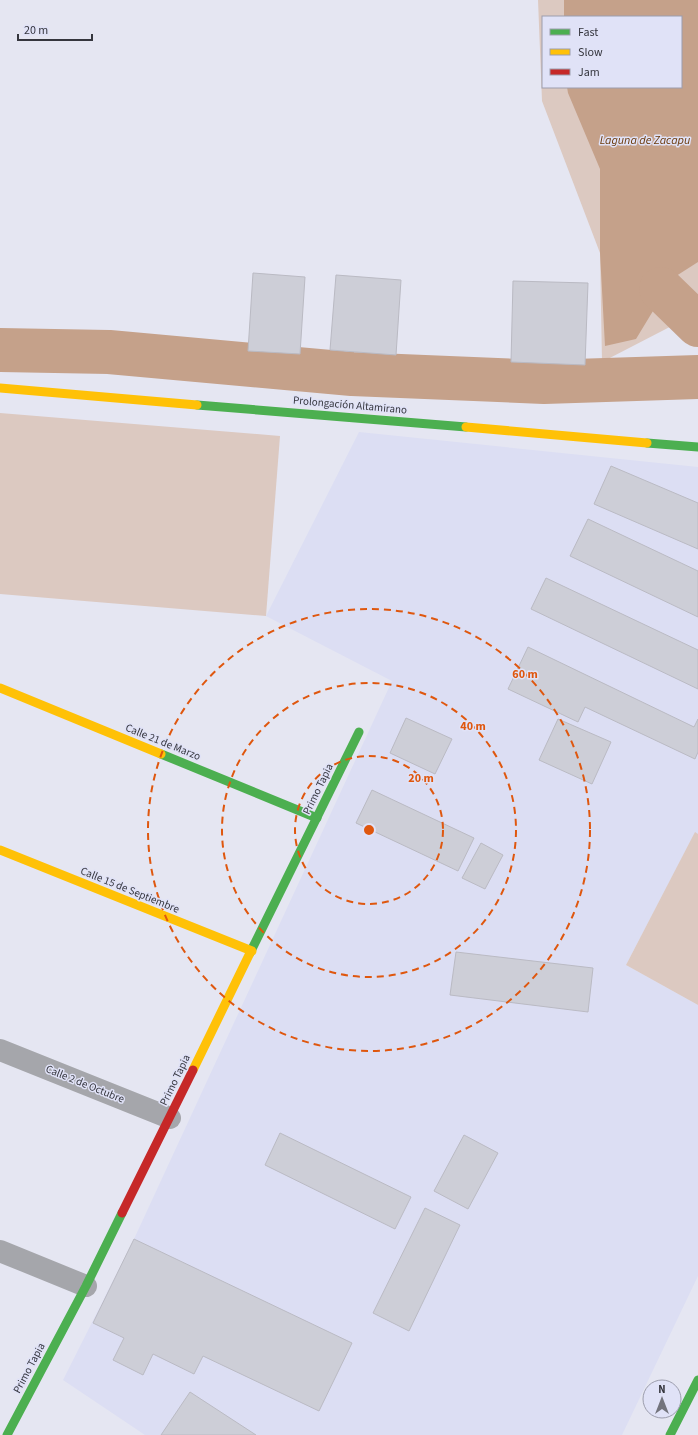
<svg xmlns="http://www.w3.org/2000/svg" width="698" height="1435" font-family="'Source Sans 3',sans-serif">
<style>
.built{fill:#dcdef3}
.green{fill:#dcc9c1;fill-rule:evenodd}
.water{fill:#c5a18a}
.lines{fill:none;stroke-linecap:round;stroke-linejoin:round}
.river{stroke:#c5a18a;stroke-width:44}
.building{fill:#cdced7;stroke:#babac3}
.street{stroke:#a5a6ab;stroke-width:22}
.fast{stroke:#4caf50;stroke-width:9}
.slow{stroke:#ffc107;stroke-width:9}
.jam{stroke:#c62828;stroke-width:9}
.ring{fill:none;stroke:#df570e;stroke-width:2;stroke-dasharray:7 5}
.labels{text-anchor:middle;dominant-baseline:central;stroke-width:3;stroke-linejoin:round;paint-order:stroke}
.street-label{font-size:11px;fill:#35363e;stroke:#e0e2f7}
.water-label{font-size:12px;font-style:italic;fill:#6a3808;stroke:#e0e2f7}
.centre{fill:#df570e;stroke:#e0e2f7;stroke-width:2}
.ring-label{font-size:12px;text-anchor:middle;font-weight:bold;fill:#df570e;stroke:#e0e2f7;stroke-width:3;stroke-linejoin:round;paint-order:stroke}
</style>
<rect width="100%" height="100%" fill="#e5e6f2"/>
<path class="built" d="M359,432l339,35v367l-3,-1 -69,132 72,40v271l-76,159h-477l-82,-55 71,-141 258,-558 -126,-65z"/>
<g class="green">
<path d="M538,0h160v307l-7,9 -89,46 -2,-109 -58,-152zM543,17h138v70h-138z"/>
<path d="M0,413l280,23 -14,180 -266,-22z"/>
<path d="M695,832l3,2v171l-72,-40z"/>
</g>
<path class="water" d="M564,0h134v262l-25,16 -37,61 -31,7 -5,-93v-84l-32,-76 -1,-6h114v-70h-117z"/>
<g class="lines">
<g class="river">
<path d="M661,289l37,36"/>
<path d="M0,350l109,2 243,22 192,8 154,-5"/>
</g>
</g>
<g class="building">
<path d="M253,273l52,4 -5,77 -52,-3z"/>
<path d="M336,275l65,5 -5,75 -66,-5z"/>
<path d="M513,281l75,2 -3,82 -74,-3z"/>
<path d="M611,466l87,37v46l-104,-45z"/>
<path d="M588,519l110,52v46l-128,-61z"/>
<path d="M546,578l152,72v39l-167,-80z"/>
<path d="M528,647l166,80 4,-8v33l-3,7 -110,-52 -7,15 -70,-33z"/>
<path d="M406,718l46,21 -17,35 -45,-21z"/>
<path d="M558,719l53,23 -19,42 -53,-24z"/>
<path d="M372,790l102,48 -16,33 -102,-48z"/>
<path d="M481,843l22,12 -18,34 -23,-11z"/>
<path d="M456,952l137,16 -5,44 -138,-17z"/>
<path d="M280,1133l131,64 -16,32 -130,-64z"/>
<path d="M464,1135l34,18 -30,56 -34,-18z"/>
<path d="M425,1208l35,17 -51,106 -36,-18z"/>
<path d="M134,1239l218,104 -33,68 -116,-55 -9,18 -41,-20 -10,21 -30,-15 11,-22 -31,-15z"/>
<path d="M190,1392l66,43h-95z"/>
</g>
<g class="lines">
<g class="street">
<path d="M0,1050l170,68"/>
<path d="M0,1251l86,35"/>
</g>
<g class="fast">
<path d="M197,405l269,22"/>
<path d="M647,443l51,4"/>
<path d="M161,754l156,64"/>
<path d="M250,953l109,-221"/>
<path d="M7,1435l79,-149 36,-73"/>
<path d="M670,1435l28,-55"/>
</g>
<g class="slow">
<path d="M0,388l197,17"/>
<path d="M466,427l181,16"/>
<path d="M0,688l161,66"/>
<path d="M0,850l252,101"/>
<path d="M193,1070l57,-117"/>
</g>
<path class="jam" d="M122,1213l71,-143"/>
</g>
<g class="ring">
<circle cx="369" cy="830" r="74"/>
<circle cx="369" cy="830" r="147"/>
<circle cx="369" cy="830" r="221"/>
</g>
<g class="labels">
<g class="street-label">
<text transform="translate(350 405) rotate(5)">Prolongación Altamirano</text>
<text transform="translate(163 742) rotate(22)">Calle 21 de Marzo</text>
<text transform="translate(318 789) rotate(-64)">Primo Tapia</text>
<text transform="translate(130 890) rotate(22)">Calle 15 de Septiembre</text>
<text transform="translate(175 1080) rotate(-64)">Primo Tapia</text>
<text transform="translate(85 1084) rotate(22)">Calle 2 de Octubre</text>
<text transform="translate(29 1368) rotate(-62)">Primo Tapia</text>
</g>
<g class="water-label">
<text x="645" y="140">Laguna de Zacapu</text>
</g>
</g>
<circle cx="369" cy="830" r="6" class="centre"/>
<g class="ring-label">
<text x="525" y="678">60 m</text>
<text x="473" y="730">40 m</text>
<text x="421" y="782">20 m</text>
</g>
<rect x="542" y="16" width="140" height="72" fill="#e0e2f7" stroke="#9c9dad"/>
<rect x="550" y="29" width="20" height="6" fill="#4caf50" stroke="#9c9dad"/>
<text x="578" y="36" font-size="12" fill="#35363e">Fast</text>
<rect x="550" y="49" width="20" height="6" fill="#ffc107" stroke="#9c9dad"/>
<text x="578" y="56" font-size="12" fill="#35363e">Slow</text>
<rect x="550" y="69" width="20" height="6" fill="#c62828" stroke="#9c9dad"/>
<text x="578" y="76" font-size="12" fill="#35363e">Jam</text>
<g transform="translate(662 1399)"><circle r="19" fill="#e0e2f7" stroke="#9c9dad"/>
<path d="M0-3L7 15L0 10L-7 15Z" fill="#73747d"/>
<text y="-6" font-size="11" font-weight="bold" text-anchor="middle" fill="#35363e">N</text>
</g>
<path d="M18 34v6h74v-6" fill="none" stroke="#35363e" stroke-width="2"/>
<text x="24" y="34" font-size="12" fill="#35363e" stroke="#e0e2f7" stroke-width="3" paint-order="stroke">20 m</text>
</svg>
